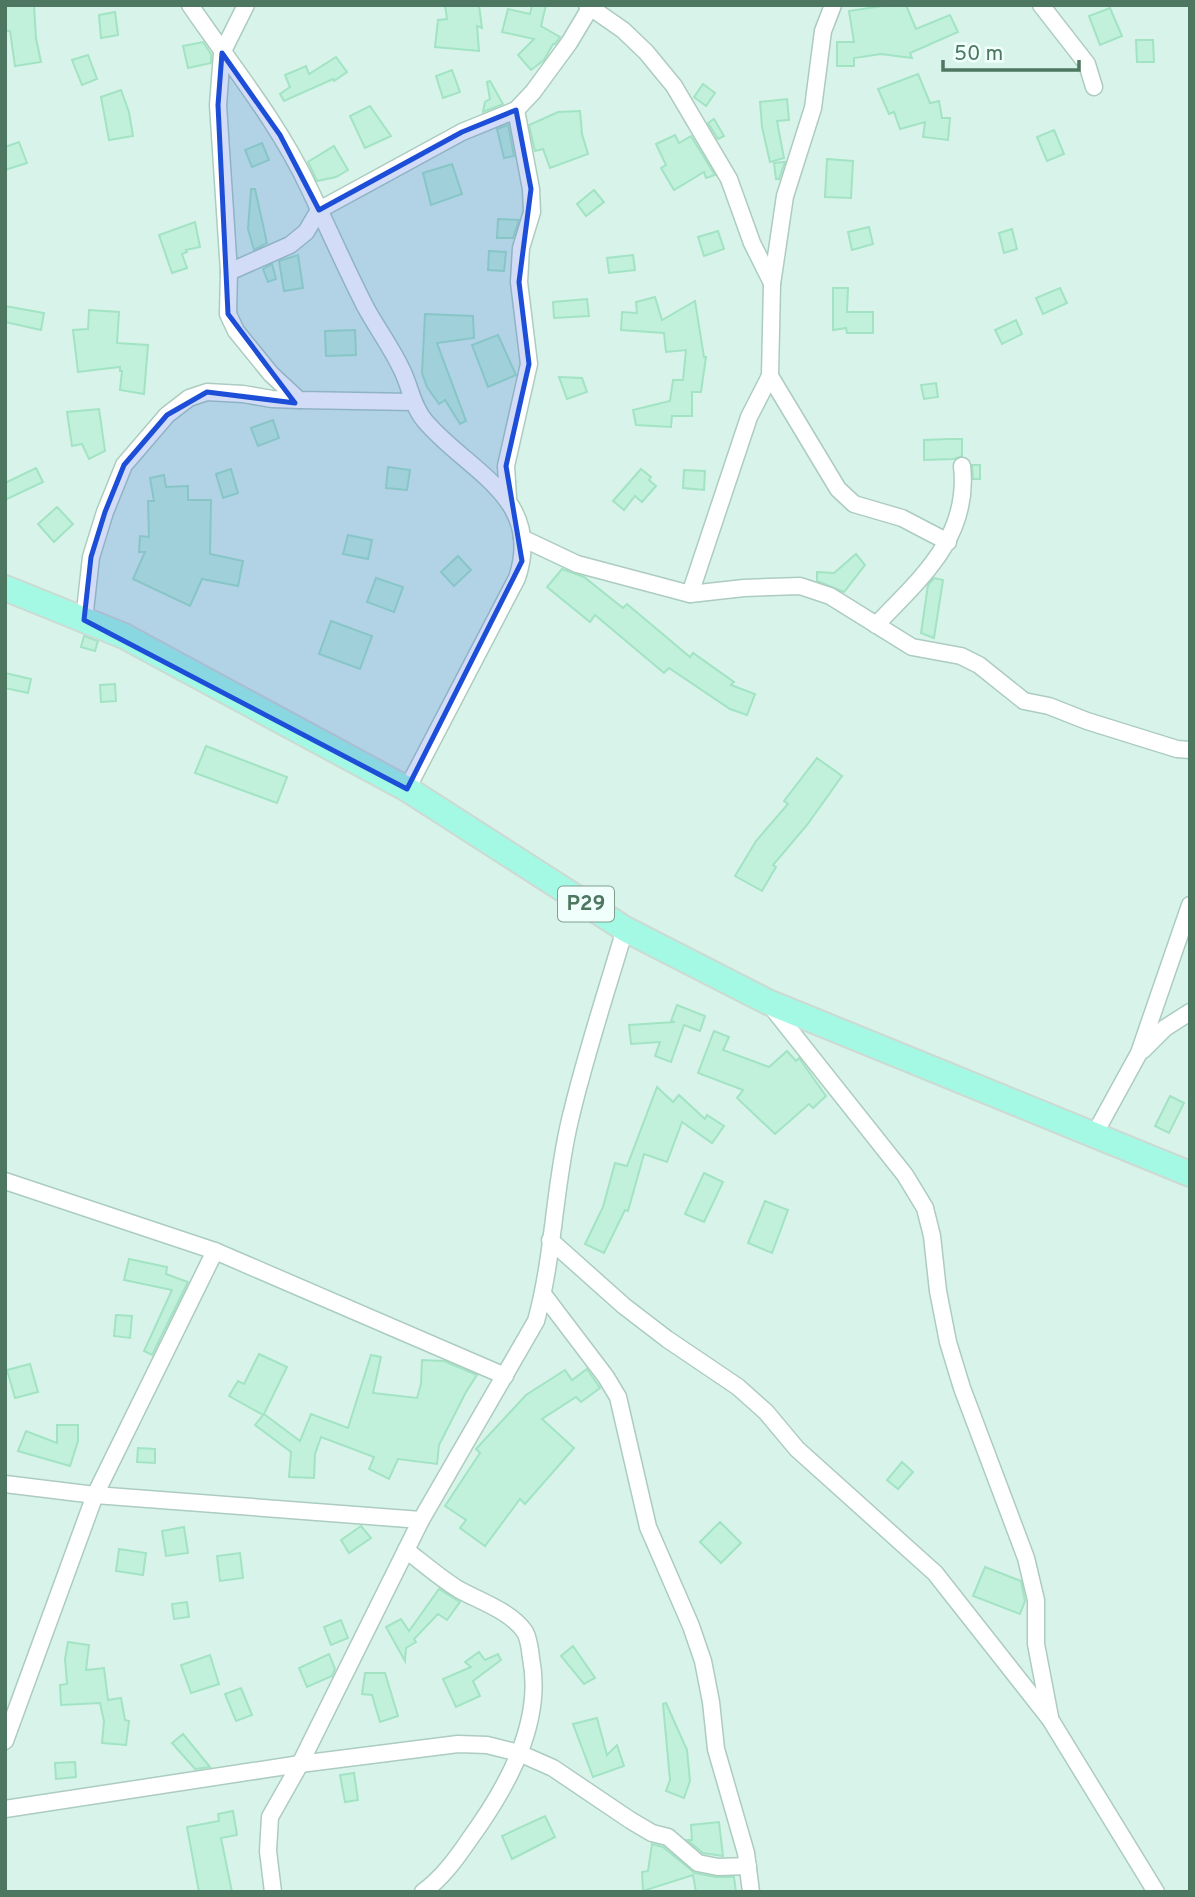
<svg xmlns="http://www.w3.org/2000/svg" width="1195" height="1897" font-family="Overpass,sans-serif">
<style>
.residential{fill:#d8f4ea}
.building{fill:#c1f1db;stroke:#a2e3c4;stroke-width:2}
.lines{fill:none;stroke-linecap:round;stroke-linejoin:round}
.street-casing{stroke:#acccbf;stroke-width:19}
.primary-casing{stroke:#cdd9d3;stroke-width:28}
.street{stroke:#fff;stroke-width:16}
.primary{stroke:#a4f9e4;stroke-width:24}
.marked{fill:#1d4ed8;fill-opacity:0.2;stroke:#1d4ed8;stroke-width:5;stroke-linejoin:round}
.labels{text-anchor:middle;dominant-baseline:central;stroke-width:6;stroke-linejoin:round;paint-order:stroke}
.shield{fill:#f0fffb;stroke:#7ea08f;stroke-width:2}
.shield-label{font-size:21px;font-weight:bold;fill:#4d7761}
</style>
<rect width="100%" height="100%" fill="#e9fcf7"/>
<rect class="residential" x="5" y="5" width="1185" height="1887"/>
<g class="building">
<path d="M5,5h29l2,33 5,24 -26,4 -5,-35h-5z"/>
<path d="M445,5h34l3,23 -5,-2 2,25 -44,-4 3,-27 9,-1z"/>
<path d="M532,5h14l-5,21 19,11 -5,7h-2l-9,16 -13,10 -13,-15 16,-16 -32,-7 6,-23 22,5z"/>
<path d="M889,5h17l10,24 34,-14 8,17 -48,21 2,5 -31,-4 -27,4v8h-17v-24h17l-5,-31z"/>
<path d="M1110,8l12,28 -22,9 -11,-29z"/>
<path d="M115,12l3,23 -17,3 -2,-23z"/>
<path d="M1136,40h17l1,22h-17z"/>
<path d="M203,42l8,12v9l-23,5 -5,-22z"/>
<path d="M88,55l9,24 -15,6 -10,-25z"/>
<path d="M336,57l11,15 -13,9 -1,-2 -49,22 -4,-7 10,-7 -5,-12 21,-9 3,8z"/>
<path d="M452,70l8,22 -17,6 -7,-22z"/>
<path d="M918,74l12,29 9,-2 3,17h8l-2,22 -25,-3 2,-15 -25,7 -6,-17 -5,2 -11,-25z"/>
<path d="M490,81l13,23 -20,8 2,-10 5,-3 -3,-17z"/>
<path d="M703,84l12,9 -9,13 -12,-9z"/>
<path d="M121,90l8,22 4,24 -24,4 -8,-43z"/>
<path d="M787,99l2,21 -12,1 7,37 -14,4 -8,-35 -2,-25z"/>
<path d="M370,106l21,30 -26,12 -15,-32z"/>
<path d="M580,111l2,23 6,20 -38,14 -7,-19 -8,2 -6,-26 29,-13z"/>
<path d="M714,119l10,17 -6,3 -10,-16z"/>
<path d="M508,125l6,31 -10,2 -7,-29z"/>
<path d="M1054,130l10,24 -17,7 -10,-24z"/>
<path d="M675,135l4,8 12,-7 24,39 -9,3 -2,-6 -30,18 -13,-22 5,-3 -10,-21z"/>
<path d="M19,142l8,21 -22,7v-23z"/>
<path d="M262,143l7,17 -17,7 -7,-17z"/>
<path d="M334,146l14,24 -12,7 -19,4 -9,-19z"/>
<path d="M827,159l26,2 -2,37 -26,-1z"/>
<path d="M785,162l-6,17h-3l-2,-16z"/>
<path d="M452,164l10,30 -31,11 -8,-32z"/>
<path d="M251,189h4l12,54 -13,7 -6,-21z"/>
<path d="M594,190l10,12 -18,14 -9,-12z"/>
<path d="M498,219l21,1 -6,18h-16z"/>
<path d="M195,222l5,25 -14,3 1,2 -5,2 5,14 -15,5 -13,-38z"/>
<path d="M869,227l4,17 -21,6 -4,-18z"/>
<path d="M1012,229l5,20 -13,4 -5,-20z"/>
<path d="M718,231l6,18 -20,7 -6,-19z"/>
<path d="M489,251l17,1 -2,19 -16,-1z"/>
<path d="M298,255l5,33 -19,3 -5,-30z"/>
<path d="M633,255l2,15 -26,3 -2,-15z"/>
<path d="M272,264l4,15 -8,3 -5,-13z"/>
<path d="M833,288h15l-1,24h26v21h-26l-1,-5 -13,2z"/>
<path d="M1060,288l7,15 -24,11 -7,-16z"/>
<path d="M655,297l7,23 33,-19 9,56h2l-5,35h-9v24h-20l-1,11 -35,-2 -3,-15 37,-9 3,-21h10l3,-30 -20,2 -2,-19 -43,-3 1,-18 15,1 -1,-11z"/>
<path d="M587,299l2,17 -35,2 -1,-16z"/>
<path d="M5,306l39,7 -3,17 -36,-8z"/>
<path d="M89,310l30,2 -2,31 31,2 -4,49 -24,-4 2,-19h-2v-4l-42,5 -5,-42 15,-1z"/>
<path d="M425,314l48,2 1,22 -37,5 29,78 -6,3 -15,-24 -6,4 -12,-17 -5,-14z"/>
<path d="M1016,320l6,14 -20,10 -7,-14z"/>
<path d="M355,330l1,25 -30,1 -1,-25z"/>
<path d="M498,335l18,40 -28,12 -16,-42z"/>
<path d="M559,377l23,1 5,14 -20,7z"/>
<path d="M936,383l2,14 -14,2 -3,-14z"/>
<path d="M99,409l6,42 -16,8 -7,-15 -10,2 -5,-34z"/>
<path d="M273,420l6,18 -21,8 -7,-18z"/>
<path d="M949,439h13v17l-8,3 -30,1v-20z"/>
<path d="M972,465h8v14h-7z"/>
<path d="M388,467l22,3 -3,20 -21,-2z"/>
<path d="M36,468l7,14 -38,18v-17z"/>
<path d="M231,469l7,24 -15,5 -7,-24z"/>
<path d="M641,469l10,8 -2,3 7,6 -14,16 -7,-6 -11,14 -11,-9z"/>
<path d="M684,470l21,1 -1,19 -21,-2z"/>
<path d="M164,475l2,12 22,-1v14h23l-1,54 33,7 -5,25 -36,-7 -12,27 -57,-27 12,-27h-6l1,-16 9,1 -1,-36h6l-4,-23z"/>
<path d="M57,507l16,17 -19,18 -16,-18z"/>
<path d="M348,535l24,5 -4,19 -25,-5z"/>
<path d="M856,554l9,11 -21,27 -27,-11v-9l17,1z"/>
<path d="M458,556l13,14 -17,16 -13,-14z"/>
<path d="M562,569l22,8 39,31 4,-4 63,53 3,-4 41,29 -3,3 24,9 -8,21 -17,-6 -61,-41 -5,5 -69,-58 -5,7 -43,-35z"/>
<path d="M376,578l27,9 -9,25 -27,-10z"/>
<path d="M934,578l9,2 -9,58 -13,-5 7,-48z"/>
<path d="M331,621l41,15 -12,33 -41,-15z"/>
<path d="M84,636l14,5 -3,10 -14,-4z"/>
<path d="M5,673l26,6 -3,14 -23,-5z"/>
<path d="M115,684l1,17 -15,1 -1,-17z"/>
<path d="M206,746l81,31 -10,26 -82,-30z"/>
<path d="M817,758l25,18 -35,49 -34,40 3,2 -14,24 -27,-15 21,-35 32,-37 -4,-3z"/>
<path d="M677,1005l28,11 -5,15 -16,-6 -13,37 -16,-6 5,-14 -29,2 -2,-19 46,-3 -4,-1z"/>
<path d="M714,1031l15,6 -6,13 46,17 18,-16 9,10 3,-3 27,38 -13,12 -4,-4 -34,30 -38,-36 6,-8 -45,-17z"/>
<path d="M657,1087l16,15 6,-7 26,24 2,-4 17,11 -12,17 -30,-21 -15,40 -23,-8 -16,57 -3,-1 -21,43 -19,-9 18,-37 12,-44 12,3z"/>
<path d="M1170,1096l14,7 -15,30 -14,-7z"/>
<path d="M704,1173l19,9 -19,40 -19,-8z"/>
<path d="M765,1201l23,9 -16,43 -24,-10z"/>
<path d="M129,1259l38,8 -1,7 22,8 -36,73 -8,-4 28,-61 -48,-10z"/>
<path d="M116,1315l16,1 -2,22 -16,-2z"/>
<path d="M259,1354l28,13 -23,47 36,27 11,-27 37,14 23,-73 10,2 -8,36 44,5 4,-14 1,-24 22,1 33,14 -11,17 -27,53 -2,19 -39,-5 -9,20 -20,-10 5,-12 -53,-20 -6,17 -1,24 -25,-1 2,-25 -36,-27 8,-10 -34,-19 9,-15 6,3z"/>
<path d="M30,1364l8,28 -23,6 -8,-28z"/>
<path d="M587,1369l13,19 -19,14 -5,-5 -34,22 32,29 -49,56 -5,-5 -35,47 -25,-18 6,-8 -21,-14 35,-53 -4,-4 50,-54 39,-25 7,10z"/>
<path d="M57,1425h21v16l-8,25 -52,-15 8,-20 31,12z"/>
<path d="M138,1448l17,1v14l-18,-1z"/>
<path d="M902,1462l11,10 -15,17 -11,-9z"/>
<path d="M720,1522l21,21 -20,20 -21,-21z"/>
<path d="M361,1526l10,12 -22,15 -8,-13z"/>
<path d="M184,1527l4,26 -22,3 -4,-25z"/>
<path d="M119,1549l27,4 -3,22 -27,-4z"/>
<path d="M240,1553l3,25 -23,3 -3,-25z"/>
<path d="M985,1567l36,14 4,20 -5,13 -47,-18z"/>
<path d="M439,1589l21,13 -13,18 -9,-6 -24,25 2,3 -10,6 -1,13 -19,-34 15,-8 8,12z"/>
<path d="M187,1602l2,15 -15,2 -2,-15z"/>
<path d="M341,1620l7,18 -17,7 -7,-18z"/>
<path d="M68,1642l21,3 -3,25 18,-2 4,32 13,-2 4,22 4,1 -3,24 -24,-2 2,-22 -4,-18 -39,2 -1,-20 7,-1 -2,-25z"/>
<path d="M573,1646l22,32 -11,6 -23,-28z"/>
<path d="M479,1652l6,8 13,-6 3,6 -28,21 7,15 -24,11 -13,-28 28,-12 -6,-5z"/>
<path d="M329,1654l6,15 -3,7 -25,11 -8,-19z"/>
<path d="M210,1655l9,29 -28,9 -10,-28z"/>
<path d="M365,1673h20l13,43 -18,6 -8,-27 -10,-1z"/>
<path d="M241,1688l11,27 -16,6 -11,-27z"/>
<path d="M666,1703l21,47 3,31 -6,17 -18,-7 4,-11 -7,-76z"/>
<path d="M597,1718l10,37 10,-10 7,21 -31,11 -20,-53z"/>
<path d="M183,1734l27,33 -15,2 -23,-26z"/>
<path d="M75,1762l1,15 -20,2 -1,-16z"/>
<path d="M354,1773l4,27 -13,2 -5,-27z"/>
<path d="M233,1811l4,24 -16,3 11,54h-33l-12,-65 32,-6 -1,-7z"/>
<path d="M545,1816l10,21 -43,22 -10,-23z"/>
<path d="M719,1822l4,34 -20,-3 -16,-13h5l-1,-15z"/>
<path d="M652,1844l11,3 32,26 21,4h18l2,15h-40l-3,-17 -50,16 -1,-19 6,-1z"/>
</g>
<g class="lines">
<g class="street-casing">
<g id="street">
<path d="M190,5c41,60 88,117 119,183 19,40 37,81 57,120 11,20 25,39 35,60 9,17 11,38 24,53 43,51 119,76 92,157l-110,211"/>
<path d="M246,5l-24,48 -4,52 11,167 -1,42 8,17 35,43 28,26 114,2"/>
<path d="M587,5l36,25 23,22 28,34 55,93 23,64 20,40"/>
<path d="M1041,5l46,59 7,23"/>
<path d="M229,272l61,-27 16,-13 13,-22 143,-78 54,-22 17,-18 36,-49 21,-35"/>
<path d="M770,376l68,113 16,15 48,14 46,24"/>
<path d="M508,498l-2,-32 23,-102 -10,-82 2,-34 11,-36 -1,-23 -15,-79"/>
<path d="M522,538l55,26 113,30 54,-6 56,-2 30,10 82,51 49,9 18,9 45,36 25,5 38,15 90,28 13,1"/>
<path d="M690,594l59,-177 21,-41 2,-92 13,-88 28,-88 10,-77 10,-26"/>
<path d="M84,620l7,-63 14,-45 19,-47 43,-50 22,-17 18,-6 36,2 29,5 27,1"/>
<path d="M876,625c45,-47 94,-88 86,-159"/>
<path d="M770,1005l135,170 20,33 7,28 6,55 10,51 14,46 64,170 10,42v44l14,73"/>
<path d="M1143,1050l22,-22 25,-16"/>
<path d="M1094,1135l45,-82 51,-148"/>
<path d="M5,1181l210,70 290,125"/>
<path d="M550,1240l74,66 43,33 71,48 28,25 31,37 138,124 115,146 106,173"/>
<path d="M543,1294l63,83 12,20 30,130 43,99 12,35 8,41 5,47 30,104 5,39"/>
<path d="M5,1484l90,11 326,25"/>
<path d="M406,1550c17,13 34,28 52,39 21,12 53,22 67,43 4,7 5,17 6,26 13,65 -25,131 -62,182 -13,19 -27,38 -46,52"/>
<path d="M5,1741l90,-246 120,-244"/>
<path d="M5,1809l295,-45 158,-20 29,1 32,8 34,15 77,52 22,13 16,4 30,26 20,4 30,-1"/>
<path d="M273,1892l-5,-41 2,-34 30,-53 121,-244 115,-199c18,-65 18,-135 34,-201 15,-64 36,-127 55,-191"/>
</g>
</g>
<g class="primary-casing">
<path id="primary" d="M5,588l119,48 283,153 218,140 143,73 422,172"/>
</g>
<use href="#street" class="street"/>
<use href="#primary" class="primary"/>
</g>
<path class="marked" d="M222,53l58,82 39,75 143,-78 54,-22 15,79 -12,93 10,82 -23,102 16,95 -115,228 -323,-169 7,-63 14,-45 19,-47 43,-50 40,-23 88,11 -67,-89 -10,-209z"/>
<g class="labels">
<rect class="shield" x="558" y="886.5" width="56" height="35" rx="5"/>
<g class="shield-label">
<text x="586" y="904">P29</text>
</g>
</g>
<rect width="1195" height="1897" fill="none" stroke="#4d7761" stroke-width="14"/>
<path d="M943 60v10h136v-10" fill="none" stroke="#4d7761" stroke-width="3.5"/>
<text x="954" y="60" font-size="21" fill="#4d7761" stroke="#f0fffb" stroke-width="5" paint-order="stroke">50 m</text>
</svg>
